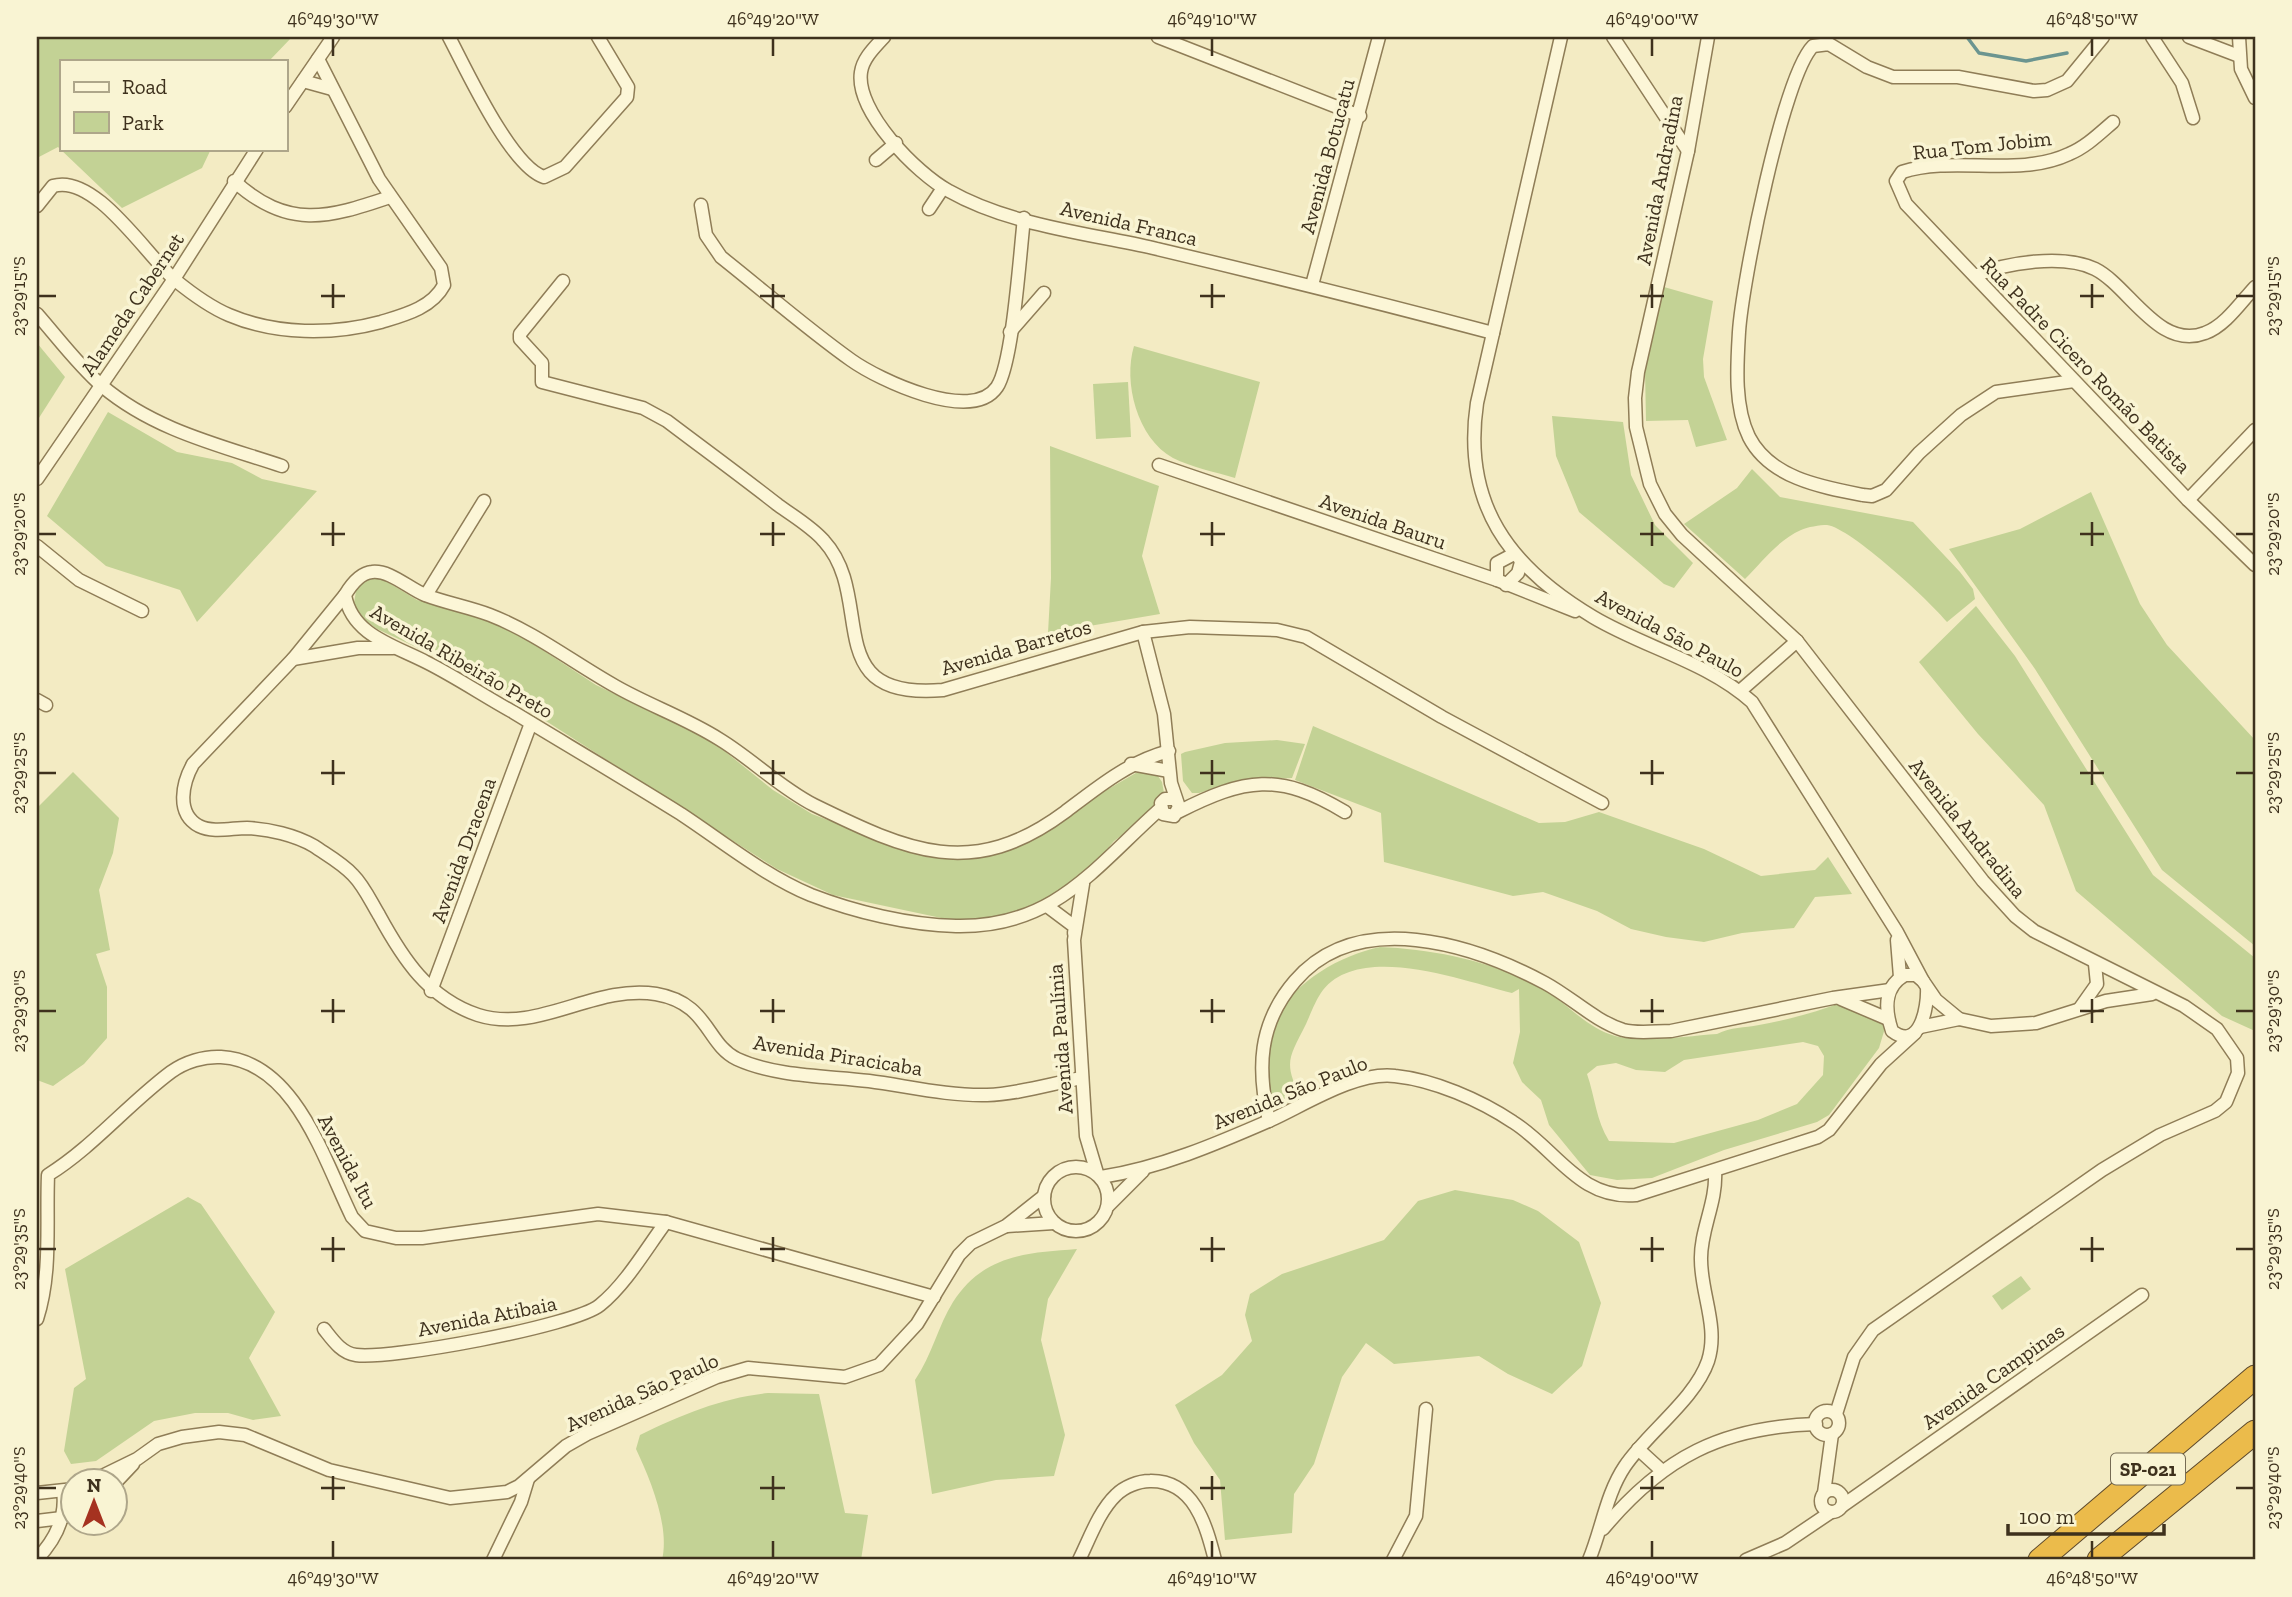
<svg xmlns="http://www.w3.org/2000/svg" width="2292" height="1597" font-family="'Zilla Slab',serif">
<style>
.green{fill:#c3d295;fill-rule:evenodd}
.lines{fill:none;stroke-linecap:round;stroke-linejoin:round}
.stream{stroke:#6b9590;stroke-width:3.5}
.minor-casing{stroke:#8f7d57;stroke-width:15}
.motorway-casing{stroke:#5d492c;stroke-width:25}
.minor{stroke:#fcf6d7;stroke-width:12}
.motorway{stroke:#ebbb4b;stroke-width:23}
.ticks{fill:none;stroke:#3e311d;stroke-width:2.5}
.labels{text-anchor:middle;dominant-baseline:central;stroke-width:7;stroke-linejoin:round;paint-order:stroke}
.shield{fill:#f9f4d3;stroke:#766c54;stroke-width:2}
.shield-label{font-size:19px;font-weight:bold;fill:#3e311d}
.street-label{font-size:21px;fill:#3e311d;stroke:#f9f4d3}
.neatline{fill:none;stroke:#3e311d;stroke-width:2.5}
.ticks-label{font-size:18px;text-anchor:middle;fill:#3e311d}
</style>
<rect width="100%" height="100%" fill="#f3ebc3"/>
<g class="green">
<path d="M37,37h255l-23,24h-208v88h150l-9,19 -80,40 -64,-61 -21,11z"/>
<path d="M1664,287l49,14 -10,58 1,18 23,63 -31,7 -8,-27 -42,1 -1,-50z"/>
<path d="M37,343l28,34 -28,44z"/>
<path d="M1134,346l126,36 -25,96c-20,-6 -44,-11 -62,-20 -36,-20 -50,-76 -39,-112z"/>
<path d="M1128,382l3,55 -35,2 -3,-55z"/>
<path d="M108,412l69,40 55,11 30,16 55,12 -120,131 -17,-32 -74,-24 -59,-50z"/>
<path d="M1552,416l71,6 8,53 24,50 38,38 -19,25 -10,-4 -85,-72 -23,-56z"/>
<path d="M1050,446l109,40 -17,70 18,58 -112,19 3,-55z"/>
<path d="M1752,469l28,28 133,25 47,50 13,17 2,10 -28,23c-16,-20 -96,-94 -120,-97 -7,0 -20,2 -26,5 -23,10 -39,32 -56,49l-61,-55 53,-36z"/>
<path d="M2091,492l49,112 27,41 88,95v206l-93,-76 -127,-201 -86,-120 71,-20z"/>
<path d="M381,578l36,22 70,19 42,22 67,44 116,56 61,49 39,24 114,43 27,2 20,-3 125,-61 43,-25 15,3 6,9 2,11 -20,26 -30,22 -25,30 -55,35 -38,13h-50l-113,-24 -56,-26 -309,-198 -91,-42 -17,-12 -6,-14 2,-12 9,-11z"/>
<path d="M1976,606l39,50 138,219 102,83v73l-33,-15 -146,-125 -32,-86 -66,-71 -59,-72z"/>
<path d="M1313,726l226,97 26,-1 34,-10 105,37 57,27 54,-6 13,-13 24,37 -37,3 -21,31 -52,5 -38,9 -38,-5 -35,-8 -34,-18 -54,-19 -30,4 -129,-34 -3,-49 -86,-33z"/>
<path d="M1277,740l28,4 -13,34 -50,2 -43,13h-7l-9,-12 -2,-27 4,-2 40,-9z"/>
<path d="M73,772l46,46 -6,35 -14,37 11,60 -14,4 11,33v51l-23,26 -31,22 -16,-6v-272z"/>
<path d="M1380,947c53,2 118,15 164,43 24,14 43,38 71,46 26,7 74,0 102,-2 14,-7 27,-6 42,-9 27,-5 55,-12 81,-22l40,14 5,11 -6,20 -50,67 -12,7 -93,28 -72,28 -35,2 -27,-5 -41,-50 -8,-25 -19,-18 -9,-19 7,-31 -1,-43 -7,4c-48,-12 -151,-51 -189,-3 -7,9 -12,23 -17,34 -17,34 -23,38 -5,74l-11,5 -16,-1c-8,-11 -6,-24 -7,-36 -5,-65 58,-107 113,-119zM1803,1042l15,4 6,10 -1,19 -26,29 -39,16 -84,23 -65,-2c-13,-21 -14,-44 -22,-67l10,-8 19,-3 20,7 29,2 19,-12z"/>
<path d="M1455,1190l58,10 25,11 41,31 22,61 -19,63 -30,28 -44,-20 -29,-18 -85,8 -28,-21 -24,34 -28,87 -20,30 -2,39 -67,7 -5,-60 -26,-37 -19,-38 47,-30 30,-34 -7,-26 5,-21 32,-20 102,-34 34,-39z"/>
<path d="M188,1197l13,7 74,108 -26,46 32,58 -28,4 -25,-7h-33l-41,8 -58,40 -25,3 -7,-13 10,-63 12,-9 -21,-110z"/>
<path d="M1077,1249l-29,50 -7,41 24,95 -11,41 -58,4 -64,14 -17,-114c17,-25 23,-54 38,-78 31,-48 74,-49 124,-53z"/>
<path d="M2021,1276l10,13 -29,21 -10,-14z"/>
<path d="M768,1393l51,1 26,119 23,2 -7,45h-199c8,-34 -12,-81 -26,-111l4,-14c43,-21 82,-37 128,-42z"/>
</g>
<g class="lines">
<path class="stream" d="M1967,37l12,16 47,8 41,-8"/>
<g class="minor-casing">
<g id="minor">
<path d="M449,37c17,32 62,130 95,140l21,-10 62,-70 1,-10 -30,-50"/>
<path d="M884,37c-9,10 -21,21 -23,35 -6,39 56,102 88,119 60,34 137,42 204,57 114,27 227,55 340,85"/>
<path d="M1158,37l202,79"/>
<path d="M1561,37l-84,366c-15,101 32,164 116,214 52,31 113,44 159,85l145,230 26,49"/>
<path d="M1613,37l75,114"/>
<path d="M1708,37l-20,114 -50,221 -3,26 1,29 14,57 15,30 17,21 115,106 186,240 32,35 19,15 150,75 33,23 20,29 1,15 -12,29 -11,9 -55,24 -58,35 -229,160 -19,27 -18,57"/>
<path d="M2152,37l30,46 11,35"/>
<path d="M2189,37l50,19"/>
<path d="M2239,37l2,32 14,29"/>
<path d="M303,81l29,8"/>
<path d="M285,107l48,-70"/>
<path d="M2113,122c-14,12 -27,25 -44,32 -51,24 -114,1 -167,18l-6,9 10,23 282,296 67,65"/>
<path d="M876,160l20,-17"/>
<path d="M234,181c54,49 94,37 156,16"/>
<path d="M701,205l5,30 15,22c43,34 85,71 130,103 28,20 121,64 146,27 16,-24 23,-135 27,-169"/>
<path d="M37,206l16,-20c42,-13 93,69 122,94 16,13 35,27 54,35 47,20 104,20 152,7 23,-7 51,-14 63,-37l-3,-17 -62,-89 -61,-120"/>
<path d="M929,209l14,-21"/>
<path d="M1975,276c31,-14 89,-22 120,-7 34,17 64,82 110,64 20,-7 36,-31 50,-46"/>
<path d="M563,281l-43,53v5l22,24v19l101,26 24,13c37,28 74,55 111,84 15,11 34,22 46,36 53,58 -7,160 119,149l200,-58 47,-5 87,3 29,7 136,80 160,86"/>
<path d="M1312,285l67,-248"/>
<path d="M37,314c21,24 41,51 65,72 52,44 117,59 180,80"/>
<path d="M1010,332l34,-39"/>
<path d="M2074,381l-78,11 -35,23 -42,38 -33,37 -14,6 -9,-1c-42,-8 -93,-17 -114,-58 -15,-31 -12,-72 -10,-105 3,-48 44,-256 74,-286l16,-2 38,23 26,10h65l76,14 13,-1 20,-9 36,-44"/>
<path d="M1159,465l338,115 78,31"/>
<path d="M37,479l137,-200 83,-130"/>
<path d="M2188,500l67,-70"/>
<path d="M37,546l42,34 63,31"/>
<path d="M1497,580v-17l17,-9"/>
<path d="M1506,585l12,-12 3,-11"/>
<path d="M345,595l-52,64 -100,105c-10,18 -18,49 6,62 14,7 33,2 48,2 22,1 48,7 67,18 13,9 28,17 39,29 11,11 18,27 26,40 24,44 49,83 99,100 60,19 117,-31 178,-21 53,9 50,50 81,65 39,18 91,17 132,22 38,5 79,15 118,14 31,-1 63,-11 95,-17"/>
<path d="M426,595l58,-94"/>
<path d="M1143,632l21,82 7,69 8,24 -5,9 -11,-2 -2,-11 4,-4h10"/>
<path d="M293,659l65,-11h35"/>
<path d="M1740,691l57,-50"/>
<path d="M37,700l9,5"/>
<path d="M1131,764l38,7"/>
<path d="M1160,809c-66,59 -106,119 -204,117 -47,-1 -101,-14 -145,-31 -46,-19 -89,-54 -130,-81 -56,-35 -112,-68 -168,-102 -29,-16 -57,-35 -87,-50 -33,-17 -74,-27 -81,-67 6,-10 15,-22 27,-23 18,-2 36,16 53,23 21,8 44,12 65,20 44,17 84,48 125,71 33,19 71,32 104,53 33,20 60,48 95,66 94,46 158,76 251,7 33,-25 63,-50 104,-61"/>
<path d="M1178,812c67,-34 101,-40 167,0"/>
<path d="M1083,884l-9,56 12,196 11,37"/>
<path d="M1047,906l28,21 -1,6"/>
<path d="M1897,940l3,37"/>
<path d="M1927,988c1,19 -7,64 -35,43 -7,-21 -9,-44 13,-56h11l7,6 13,19 23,19"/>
<path d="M431,991l100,-268"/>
<path d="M1841,999l47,20"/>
<path d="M2080,1008l17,-24 -2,-20"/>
<path d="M1920,1027l39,-8 32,7 45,-3 70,-22 46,-7"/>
<path d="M1269,1121c-12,-52 -11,-97 26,-140 63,-73 177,-37 250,2 26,14 50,38 78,47 15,4 32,1 48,1l162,-33 57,-8"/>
<circle cx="1076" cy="1199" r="32"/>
<path d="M1101,1177c59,-9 115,-33 170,-57 35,-16 86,-49 124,-44 39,4 85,24 118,46 43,27 66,78 123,73l182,-58 11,-7 52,-66 34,-31"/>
<path d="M1109,1205l34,-34"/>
<path d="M1007,1226l47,-3"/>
<path d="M37,1319c15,-47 9,-95 11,-144 45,-28 80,-71 123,-103 14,-10 33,-16 50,-15 74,4 103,103 131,160l13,14 31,7h26l176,-24 68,8 268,75"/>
<path d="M324,1329c8,10 17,24 32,26 32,5 219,-29 244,-50 26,-21 46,-56 66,-83"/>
<circle cx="1827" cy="1423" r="12"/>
<path d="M1638,1449l23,21"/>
<path d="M90,1482l47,-23 21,-15 24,-7 37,-5 26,3 84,35 121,28 57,-6 12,-6 47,-40 21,-12 130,-57 31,-9 97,9 34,-12 38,-41 42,-69 12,-12 35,-17 38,-30"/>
<path d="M116,1482l17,-18"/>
<circle cx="1832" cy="1501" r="11"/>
<path d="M37,1493l37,-4"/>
<path d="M1824,1493l8,-59"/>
<path d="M1842,1506l300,-211"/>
<path d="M37,1521l25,-3 12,-6"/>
<path d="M1603,1529c60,-72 119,-102 213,-105"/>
<path d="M37,1559c18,-19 30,-41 26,-68"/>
<path d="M493,1560l28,-58 7,-23"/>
<path d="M1079,1560c10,-20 20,-49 37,-65 8,-8 22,-14 34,-14 44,-1 56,44 65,79"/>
<path d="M1393,1560l23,-44 10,-107"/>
<path d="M1589,1560c13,-31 17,-66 36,-94 23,-34 70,-67 83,-105 11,-34 -7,-67 -7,-101 -1,-30 16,-57 14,-89"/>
<path d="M1746,1560l39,-17 46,-31"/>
</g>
</g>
<g class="motorway-casing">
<g id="motorway">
<path d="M2040,1560l215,-183"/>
<path d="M2099,1560l156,-128"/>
</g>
</g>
<use href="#minor" class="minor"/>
<use href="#motorway" class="motorway"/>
</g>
<path class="ticks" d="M333,38v18M773,38v18M1212,38v18M1652,38v18M2092,38v18M333,284v24M773,284v24M1212,284v24M1652,284v24M2092,284v24M38,296h18M321,296h24M760,296h25M1200,296h25M1640,296h24M2080,296h24M2236,296h18M333,522v24M773,522v24M1212,522v24M1652,522v24M2092,522v24M38,534h18M321,534h24M760,534h25M1200,534h25M1640,534h24M2080,534h24M2236,534h18M333,760v25M773,760v25M1212,760v25M1652,760v25M2092,760v25M38,773h18M321,773h24M760,773h25M1200,773h25M1640,773h24M2080,773h24M2236,773h18M333,999v24M773,999v24M1212,999v24M1652,999v24M2092,999v24M38,1011h18M321,1011h24M760,1011h25M1200,1011h25M1640,1011h24M2080,1011h24M2236,1011h18M333,1237v25M773,1237v25M1212,1237v25M1652,1237v25M2092,1237v25M38,1249h18M321,1249h24M760,1249h25M1200,1249h25M1640,1249h24M2080,1249h24M2236,1249h18M333,1476v24M773,1476v24M1212,1476v24M1652,1476v24M38,1488h18M321,1488h24M760,1488h25M1200,1488h25M1640,1488h24M2236,1488h18M333,1541v17M773,1541v17M1212,1541v17M1652,1541v17M2092,1541v17"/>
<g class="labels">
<rect class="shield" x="2111" y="1453.5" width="74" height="31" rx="5"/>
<g class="shield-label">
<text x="2148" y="1469">SP-021</text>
</g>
<g class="street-label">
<text transform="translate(1982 145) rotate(-6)">Rua Tom Jobim</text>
<text transform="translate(1327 156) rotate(-75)">Avenida Botucatu</text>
<text transform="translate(1659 180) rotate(-79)">Avenida Andradina</text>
<text transform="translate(1129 223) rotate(13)">Avenida Franca</text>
<text transform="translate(132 304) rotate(-56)">Alameda Cabernet</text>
<text transform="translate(2086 365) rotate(46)">Rua Padre Cicero Romão Batista</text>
<text transform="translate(1383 521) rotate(19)">Avenida Bauru</text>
<text transform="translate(1670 633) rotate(28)">Avenida São Paulo</text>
<text transform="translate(1016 647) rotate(-16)">Avenida Barretos</text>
<text transform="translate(462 661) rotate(30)">Avenida Ribeirão Preto</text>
<text transform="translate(1968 828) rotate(51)">Avenida Andradina</text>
<text transform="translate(463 850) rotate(-70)">Avenida Dracena</text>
<text transform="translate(1060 1039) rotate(-94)">Avenida Paulínia</text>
<text transform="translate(838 1055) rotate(9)">Avenida Piracicaba</text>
<text transform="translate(1290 1092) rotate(-22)">Avenida São Paulo</text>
<text transform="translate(348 1161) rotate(62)">Avenida Itu</text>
<text transform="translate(487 1316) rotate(-11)">Avenida Atibaia</text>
<text transform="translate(1993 1376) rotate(-35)">Avenida Campinas</text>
<text transform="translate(642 1392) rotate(-24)">Avenida São Paulo</text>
</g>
</g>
<rect width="2292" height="1597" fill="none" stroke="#f9f4d3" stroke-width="77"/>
<rect x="60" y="60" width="228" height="91" fill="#f9f4d3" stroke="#aea68a" stroke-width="2"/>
<rect x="74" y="82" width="35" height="10" fill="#fcf6d7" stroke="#aea68a" stroke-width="2"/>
<text x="122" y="94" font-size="21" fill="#3e311d">Road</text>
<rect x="74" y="112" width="35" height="21" fill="#c3d295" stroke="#aea68a" stroke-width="2"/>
<text x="122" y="130" font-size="21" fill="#3e311d">Park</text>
<g transform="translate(94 1502)"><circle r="33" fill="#f9f4d3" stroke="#aea68a" stroke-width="2"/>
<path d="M0-5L12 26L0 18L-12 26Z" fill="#a53220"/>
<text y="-10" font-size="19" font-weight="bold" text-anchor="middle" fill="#3e311d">N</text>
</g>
<path d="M2008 1524v10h156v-10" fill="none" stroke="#3e311d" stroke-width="3.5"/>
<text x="2019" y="1524" font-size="21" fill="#3e311d" stroke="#f9f4d3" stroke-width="5" paint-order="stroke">100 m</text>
<rect x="38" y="38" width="2216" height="1520" class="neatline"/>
<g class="ticks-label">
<text x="333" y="25">46°49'30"W</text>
<text x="773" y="25">46°49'20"W</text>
<text x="1212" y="25">46°49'10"W</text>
<text x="1652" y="25">46°49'00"W</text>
<text x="2092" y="25">46°48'50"W</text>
<text transform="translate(19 296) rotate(-90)" y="6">23°29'15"S</text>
<text transform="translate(2273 296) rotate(-90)" y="6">23°29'15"S</text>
<text transform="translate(19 534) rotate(-90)" y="6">23°29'20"S</text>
<text transform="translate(2273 534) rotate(-90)" y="6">23°29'20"S</text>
<text transform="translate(19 773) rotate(-90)" y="6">23°29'25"S</text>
<text transform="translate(2273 773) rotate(-90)" y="6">23°29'25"S</text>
<text transform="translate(19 1011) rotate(-90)" y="6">23°29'30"S</text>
<text transform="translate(2273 1011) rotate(-90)" y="6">23°29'30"S</text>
<text transform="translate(19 1249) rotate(-90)" y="6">23°29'35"S</text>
<text transform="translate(2273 1249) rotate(-90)" y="6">23°29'35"S</text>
<text transform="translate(19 1488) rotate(-90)" y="6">23°29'40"S</text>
<text transform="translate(2273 1488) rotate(-90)" y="6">23°29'40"S</text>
<text x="333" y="1584">46°49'30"W</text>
<text x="773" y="1584">46°49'20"W</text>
<text x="1212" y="1584">46°49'10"W</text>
<text x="1652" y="1584">46°49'00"W</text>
<text x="2092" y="1584">46°48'50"W</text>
</g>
</svg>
